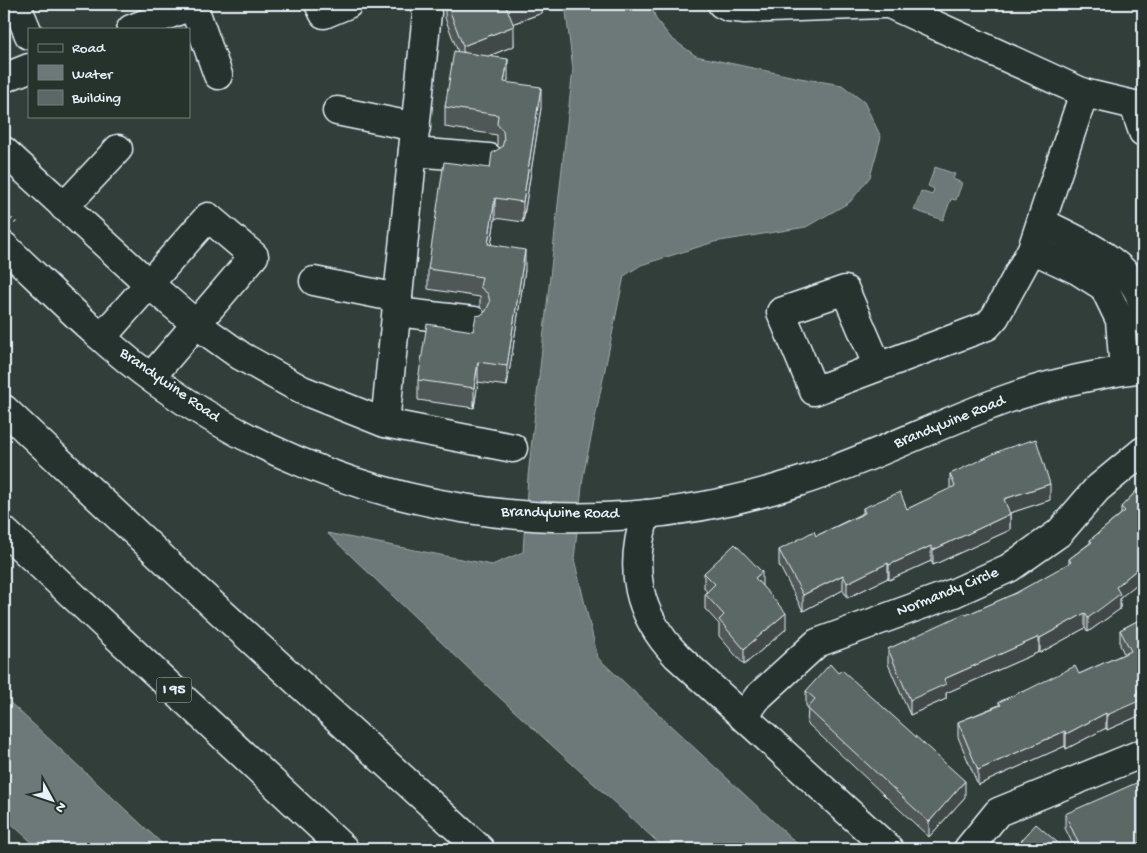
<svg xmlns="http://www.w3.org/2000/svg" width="1147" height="853" font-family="'Gochi Hand',sans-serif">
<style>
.water{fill:#6d7978;stroke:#9ea9ab}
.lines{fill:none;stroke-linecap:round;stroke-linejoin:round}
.minor-casing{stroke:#e8f1f8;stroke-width:31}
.highway-casing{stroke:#e8f1f8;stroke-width:31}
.path{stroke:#e8f1f8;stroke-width:3;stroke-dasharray:1 4;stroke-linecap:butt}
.minor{stroke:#26332d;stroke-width:28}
.highway{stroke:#26332d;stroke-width:28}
.wall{fill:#4f5957;stroke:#e8f1f8}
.shaded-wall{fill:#404947;stroke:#e8f1f8}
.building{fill:#5c6865;stroke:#e8f1f8}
.labels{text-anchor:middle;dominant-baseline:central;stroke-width:4.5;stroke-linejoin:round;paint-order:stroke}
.shield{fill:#26332d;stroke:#aeb8bb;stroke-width:1}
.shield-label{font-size:15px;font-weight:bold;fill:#e8f1f8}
.street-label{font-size:16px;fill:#e8f1f8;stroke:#26332d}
</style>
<rect width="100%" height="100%" fill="#323e39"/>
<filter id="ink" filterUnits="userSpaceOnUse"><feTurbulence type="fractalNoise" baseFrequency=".02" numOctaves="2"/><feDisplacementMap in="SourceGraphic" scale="10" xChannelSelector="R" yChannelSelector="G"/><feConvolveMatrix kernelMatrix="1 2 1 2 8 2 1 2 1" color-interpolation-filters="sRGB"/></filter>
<g filter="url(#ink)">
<g class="water">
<path d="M565,4h86l5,15 15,19 25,18 104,22 42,7 22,17 17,35 -11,40 -20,25 -44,25 -92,15 -73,23 -17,11 -41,201 -9,82 24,99 205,191h-138l-178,-163 -160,-153 165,32 31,-13 5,-76 45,-407z"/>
<path d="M935,167l20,7 -2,5 9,4 -6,17 -5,-1 -8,21 -29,-10 7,-19 11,4 2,-6 -6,-3z"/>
<path d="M4,697l164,152h-129l-35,-32z"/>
</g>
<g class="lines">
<g class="minor-casing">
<g id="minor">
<path d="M16,4l13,31"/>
<path d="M319,4l5,10 24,-10"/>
<path d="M722,4l6,3 17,2 139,-5"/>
<path d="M193,5l25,70"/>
<path d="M131,29l65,-25"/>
<path d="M4,78l25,-10"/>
<path d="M1084,93l59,14"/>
<path d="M1134,105l9,27"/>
<path d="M337,111l79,16"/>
<path d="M4,151l145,133 47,40 45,32 61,34 83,33 128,25"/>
<path d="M413,152l76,6"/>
<path d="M64,207l54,-58"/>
<path d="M1041,222c33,17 88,38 100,77 2,6 2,14 2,20"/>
<path d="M4,246c50,47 98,97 154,137 185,131 420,170 637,100 71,-22 138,-57 209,-83 44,-16 92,-26 139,-32"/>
<path d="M1032,249l45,21 27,17 16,33 4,50"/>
<path d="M314,281l84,17"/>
<path d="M397,312l77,9"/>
<path d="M102,337l106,-120 46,39 -103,121"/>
<path d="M878,367l-33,-77 -64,22 33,79 173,-65 8,-9 37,-68 52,-156 -195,-89"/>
<path d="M385,423l42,-410 -3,-9"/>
<path d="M646,514c-18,55 -9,100 31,142l212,193"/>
<path d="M743,717l15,-20 59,-54 137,-50 55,-25 50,-35 38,-44 46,-38"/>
<path d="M968,849l30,-37 145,-59"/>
</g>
</g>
<g class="highway-casing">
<g id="highway">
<path d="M4,409l183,172 293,268"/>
<path d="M4,531l340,318"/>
</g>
</g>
<path class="path" d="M4,212l14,13"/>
<use href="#minor" class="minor"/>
<use href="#highway" class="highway"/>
</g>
<g class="wall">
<path d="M445,4h97v9l-29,11 1,22 -25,10 19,23 -1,4 34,25 -18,114 -28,-4 -4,27 34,25 -18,116 -29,-4 -4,26 -56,-8v-20l55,-49 8,-16 4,-3 -5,-5v-10l-52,-8v-20l62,-101 10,-20 -3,-3v-10l-52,-8v-20l13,-55 -13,-34z"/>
<path d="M950,474l100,26 -40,13v17l-77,35 -2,-4 -42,19 -1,-2 -41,20 -4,-8 -40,21 -24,-46v-15l37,-14 47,-23v-5l44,1 43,-20z"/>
<path d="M1143,484v95l-23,19v11l-32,23 -3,-4 -45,25 -1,-1 -93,41v6l-36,16 -22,-51v-15l78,-34 50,-22 53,-29v-5l21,-16v-3l31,-26v-7z"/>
<path d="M704,573l58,13 24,43 -42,36 -25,-29v-12l-14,-15v-15l2,-2 -3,-4z"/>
<path d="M1139,620l2,95 -34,15 -1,-2 -40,21 -1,-3 -87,39 -20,-48v-15l41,-17v-3l24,-10 56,-18 45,-20 -4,-9v-15z"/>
<path d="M838,673l127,124 -36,40 -122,-114 1,-15 -2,-2v-15z"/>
<path d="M1065,814l78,35h-68l-10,-21z"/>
</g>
<g class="shaded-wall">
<path d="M513,4h29v9l-36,13v-20z"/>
<path d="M514,26v20l-51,20v-20z"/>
<path d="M508,59v20l-4,23v-20z"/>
<path d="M541,87v21l-18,114v-20z"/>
<path d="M495,198v20l-7,47v-21z"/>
<path d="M525,250v20l-18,116v-20z"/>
<path d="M478,362v20l-4,26v-20z"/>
<path d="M1050,484v16l-46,15v-16z"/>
<path d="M1010,514v16l-77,35v-15z"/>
<path d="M931,546v15l-42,19v-15z"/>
<path d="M888,563v15l-41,20v-15z"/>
<path d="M1143,564v15l-23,19v11l-32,23v-14l28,-31z"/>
<path d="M762,572v16l-7,-10z"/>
<path d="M843,575v15l-40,21v-16z"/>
<path d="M786,613v16l-42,36v-16z"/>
<path d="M1085,613v15l-45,25v-15z"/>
<path d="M1039,637v15l-93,41v6l-36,16v-15l34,-21z"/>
<path d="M1143,688v14l-2,2v11l-34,15v-15l30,-24z"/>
<path d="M1106,713v15l-40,21v-15z"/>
<path d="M1065,731v15l-87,39v-15z"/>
<path d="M965,781v16l-36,40v-15z"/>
<path d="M1143,841v8h-18z"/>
</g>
<g class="building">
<path d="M447,4h66l-7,2 8,20 -51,20z"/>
<path d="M454,51l54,8 -4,23 37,5 -18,115 -28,-4 -7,46 37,6 -18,116 -29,-4 -4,26 -56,-8 9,-56 46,7 3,-15 5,-1 5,-4 4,-9 -2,-8 -8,-7 2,-10 -54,-8 16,-107 46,6 2,-15 10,-6 2,-7 -1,-9 -6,-7 1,-9 -53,-8z"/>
<path d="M1036,439l14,45 -46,15 6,15 -77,36 -2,-4 -42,19 -1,-2 -41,20 -4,-8 -40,20 -24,-45 35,-19 2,5 49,-23 -2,-5 37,-16 7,17 48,-23 -5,-12 54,-25z"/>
<path d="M1143,484v80l-27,23 4,7 -32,24 -3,-5 -45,25 -1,-1 -95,42 2,5 -36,16 -22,-51 77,-36 1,2 50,-22 55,-31 -2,-3 23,-17 -2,-2 35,-29 -4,-4z"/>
<path d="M735,544l27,28 -7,6 31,35 -42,36 -25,-29 5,-5 -19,-21 10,-10 -11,-11z"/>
<path d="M1139,620l4,6v62l-6,3 4,9 -34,15 -1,-2 -40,21 -1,-3 -87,39 -20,-48 43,-17 -2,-3 23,-11 1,1 52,-26 4,8 52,-23 -11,-21z"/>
<path d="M830,664l8,9 4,-3 123,111 -36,41 -122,-114 8,-9 -9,-8z"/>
<path d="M1143,780v61l-18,8h-44l-16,-35z"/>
<path d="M1036,824l29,25h-51z"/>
</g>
</g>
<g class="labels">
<rect class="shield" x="156.5" y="677.5" width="35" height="25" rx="4"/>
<g class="shield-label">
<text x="174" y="690">I 95</text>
</g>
<g class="street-label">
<text transform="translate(169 386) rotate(35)">Brandywine Road</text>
<text transform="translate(950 423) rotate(-22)">Brandywine Road</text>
<text transform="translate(560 514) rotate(1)">Brandywine Road</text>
<text transform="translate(948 593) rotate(-22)">Normandy Circle</text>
</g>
</g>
<rect width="1147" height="853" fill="none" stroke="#26332d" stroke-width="20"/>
<rect x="10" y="10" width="1127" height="833" fill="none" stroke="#e8f1f8" stroke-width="2" filter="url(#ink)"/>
<rect x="28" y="28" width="162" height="90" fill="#26332d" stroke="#747f7e"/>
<rect x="38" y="44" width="25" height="8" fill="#26332d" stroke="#747f7e"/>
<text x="72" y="52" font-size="15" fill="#e8f1f8">Road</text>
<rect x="38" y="65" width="25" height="15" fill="#6d7978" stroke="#747f7e"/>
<text x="72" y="78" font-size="15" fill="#e8f1f8">Water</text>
<rect x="38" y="90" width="25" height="15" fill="#5c6865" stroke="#747f7e"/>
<text x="72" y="102" font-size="15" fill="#e8f1f8">Building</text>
<g transform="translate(52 800) rotate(130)" stroke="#26332d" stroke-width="4" paint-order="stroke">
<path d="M0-4L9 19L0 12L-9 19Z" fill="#e8f1f8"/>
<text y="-8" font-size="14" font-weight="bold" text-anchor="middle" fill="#e8f1f8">N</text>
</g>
</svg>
